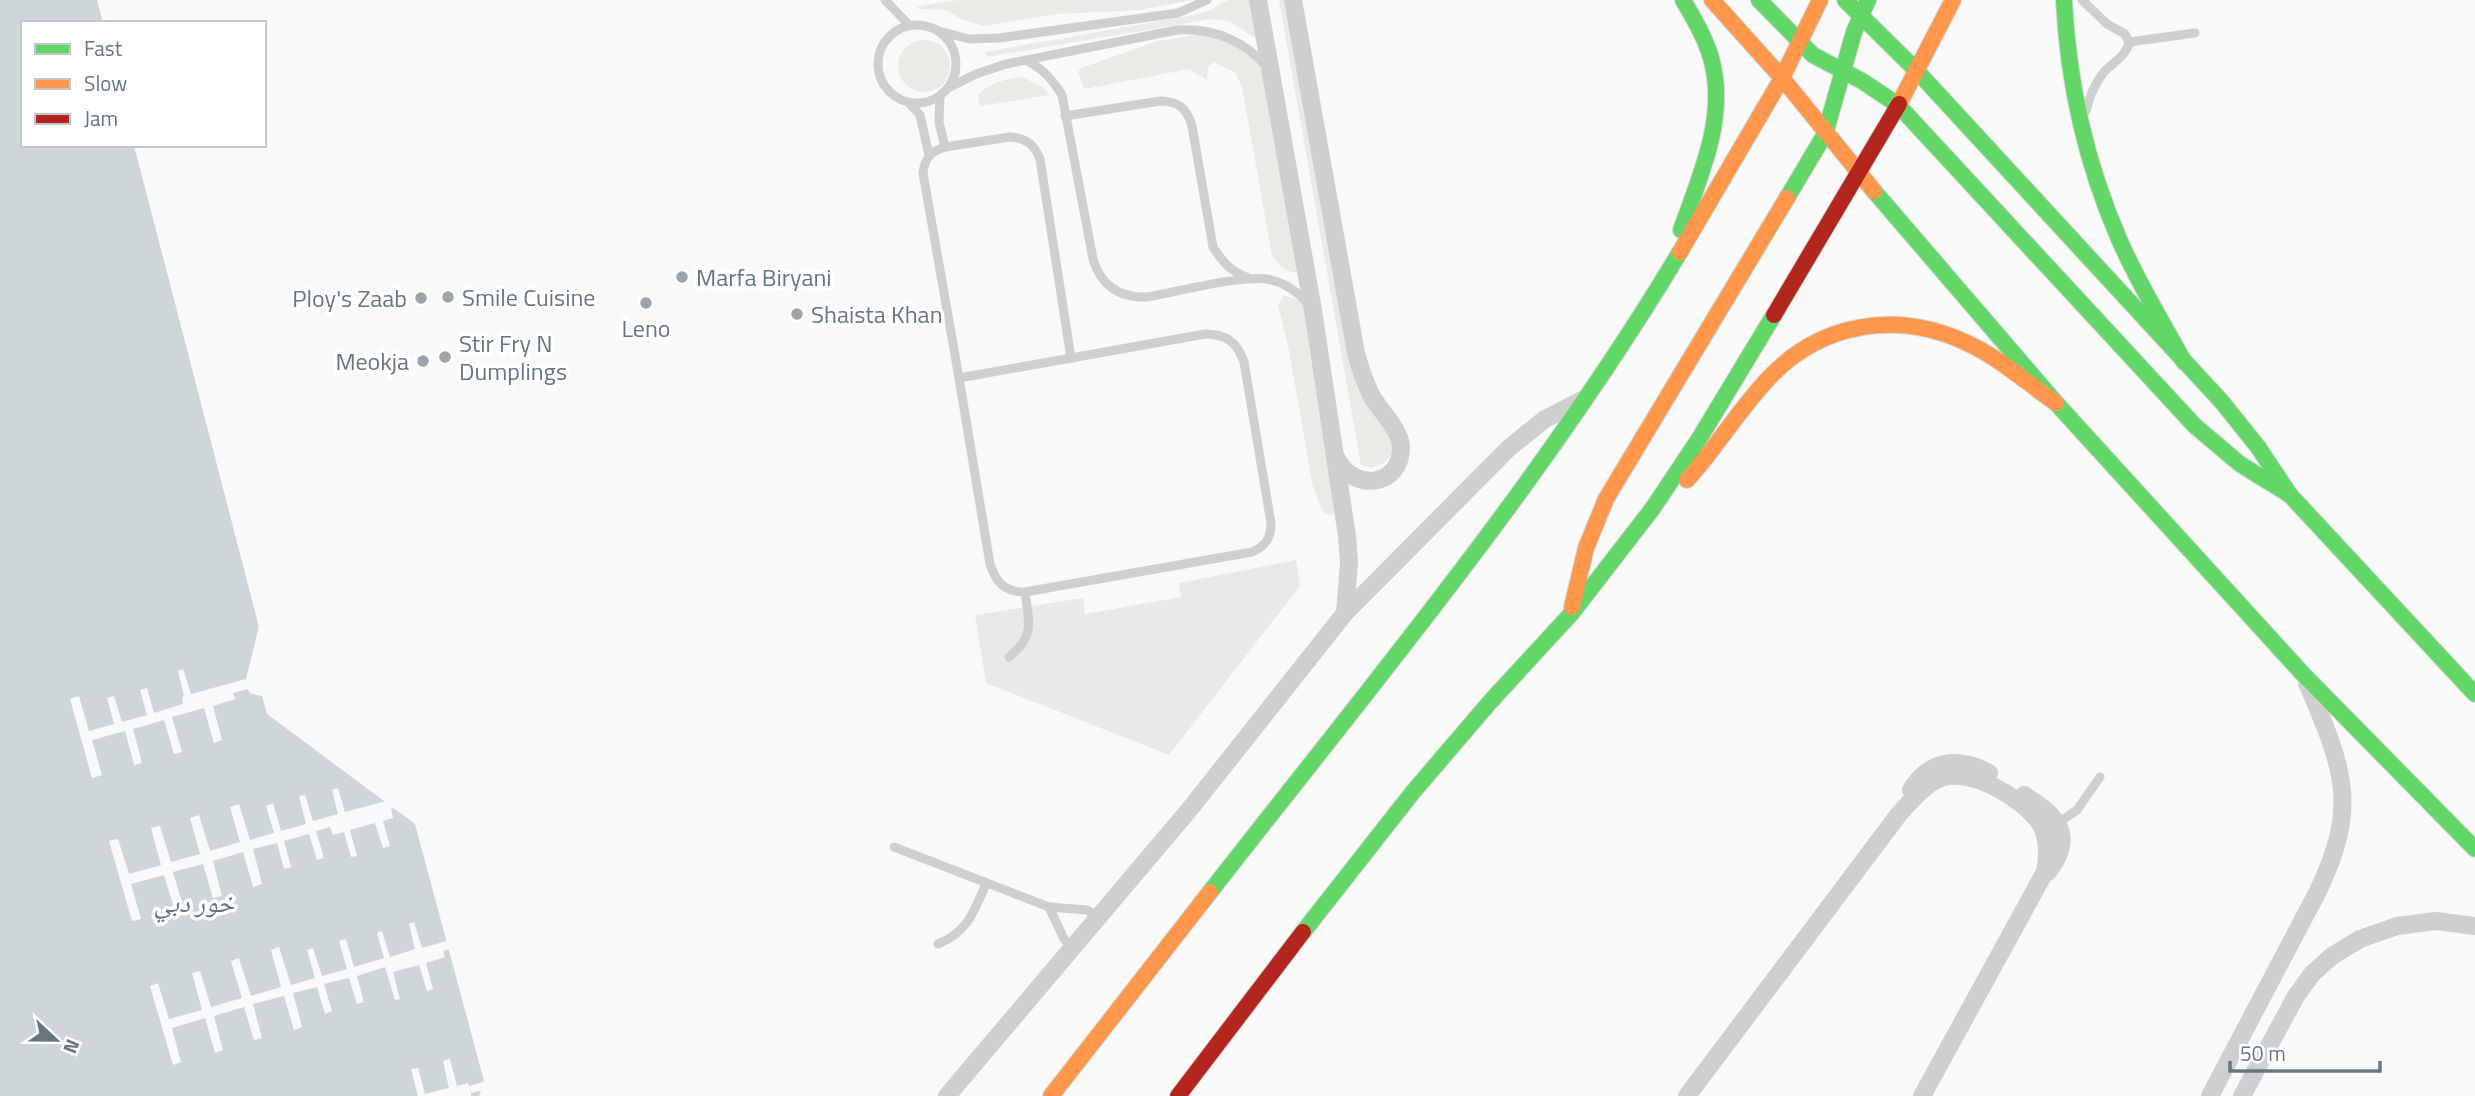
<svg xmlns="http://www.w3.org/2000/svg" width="2475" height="1096" font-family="'Titillium Web','Noto Naskh Arabic',sans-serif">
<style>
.built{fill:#e8e9e9}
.green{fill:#e8ebe6}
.water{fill:#ced6d9}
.pier{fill:#f9f9f9}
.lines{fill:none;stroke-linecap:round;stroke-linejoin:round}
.fast-casing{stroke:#d5d6d7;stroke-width:18}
.slow-casing{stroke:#d5d6d7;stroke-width:18}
.jam-casing{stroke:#d5d6d7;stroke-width:18}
.lane{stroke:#cecfd0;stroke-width:9}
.street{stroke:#cecfd0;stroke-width:18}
.fast{stroke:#63d668;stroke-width:16}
.slow{stroke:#ff974d;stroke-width:16}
.jam{stroke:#b3261e;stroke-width:16}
.poi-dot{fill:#99a4ac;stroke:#fff;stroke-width:2.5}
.labels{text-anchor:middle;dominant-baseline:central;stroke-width:7;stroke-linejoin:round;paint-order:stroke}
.poi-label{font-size:24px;fill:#657683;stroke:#fff;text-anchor:start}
.water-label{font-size:26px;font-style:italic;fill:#60757c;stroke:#fff}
</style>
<rect width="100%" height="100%" fill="#f9f9f9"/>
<path class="built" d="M1296,560l4,26 -131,169 -183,-72 -11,-68 108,-17 2,16 96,-17 -2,-14z"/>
<g class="green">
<path d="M958,0h236l-54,10 -82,4 -74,12 -23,-7 -15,-9 -27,-1 -2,-2z"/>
<path d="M1228,0h27l6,42 -30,-20 -19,-3 -226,38 -1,-5 209,-37 17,-5z"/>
<path d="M1279,0h12l63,355 42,91c-8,15 -17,26 -35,19z"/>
<path d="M1196,35c27,1 47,12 65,32l44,207c-17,-1 -24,-5 -33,-19l-30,-168 -7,-15 -22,-10 -5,5 -1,13 -18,-11 -105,20 -6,-17 3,-4 77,-27z"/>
<circle cx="924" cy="66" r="26"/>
<path d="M1022,77l21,10 6,8 -69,11 -2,-12c15,-12 26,-15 44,-17z"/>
<path d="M1284,295l16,6 8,11 36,199 -14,4 -7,-3 -10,-25 -25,-142 -10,-40z"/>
</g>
<path class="water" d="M0,0h97l6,23h-80v122h111l122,464 3,18 -14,58 5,8 12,3 5,18 148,110 69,257 -5,15h-479z"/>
<g class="pier">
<path d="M134,145h3l122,463 3,20 -13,56 3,6 10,2v4l-12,-3 -3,-4 -14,4 2,6 -22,7 9,34 -8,3 -10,-35 -32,9 10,35 -8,2 -10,-34 -31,9 9,34 -8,2 -9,-34 -33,9 10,35 -10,3 -22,-79 9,-3 10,35 25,-7 -7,-26 7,-2 8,26 25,-7 -7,-25 7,-2 7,25 29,-9 -1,-7 2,-1 -6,-25 5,-2 8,25 55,-15 13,-52z"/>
<path d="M338,788l7,24 45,-12 8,7 -7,2 2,9 -10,3 7,25 -7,2 -8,-25 -25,7 7,26 -6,1 -7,-25 -11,3 -3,-8 -14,4 8,27 -7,2 -8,-26 -25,7 7,26 -7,2 -7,-26 -24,6 9,35 -9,3 -10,-35 -30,9 9,35 -9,2 -10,-34 -30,8 10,34 -9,2 -10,-33 -33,9 10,35 -9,2 -23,-80 9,-2 11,35 32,-9 -10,-37 9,-2 11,36 29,-8 -10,-36 9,-3 11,36 30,-9 -10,-35 9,-3 11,36 24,-7 -8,-27 7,-3 8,28 25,-7 -7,-28 6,-1 8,26 25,-7 -6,-24z"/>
<path d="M414,922l8,26 28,-8 2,8 -9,3 2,6 -19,6 7,26 -6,2 -8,-26 -26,7 7,27 -5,1 -10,-33 -28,9 7,26 -7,2 -8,-26 -25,6 8,27 -7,3 -8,-27 -24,6 9,34 -8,3 -10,-34 -31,8 9,34 -8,2 -10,-33 -30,9 9,34 -8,3 -10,-35 -33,10 9,34 -8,3 -23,-79 8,-3 11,36 33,-9 -10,-37 8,-2 11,36 31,-9 -11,-37 8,-3 12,38 30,-9 -10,-37 8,-3 12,38 24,-7 -8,-28 6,-2 9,28 25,-7 -8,-28 7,-2 8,28 30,-9 -7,-25 5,-2 8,26 25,-8 -6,-25z"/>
<path d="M450,1059l7,27 11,-3 1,3 18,-5 -2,8 -14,4v3h-53l-7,-27 7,-1 7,26 24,-6 -6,-27z"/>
</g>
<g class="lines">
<g class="fast-casing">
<g id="fast">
<path d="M1759,0l54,55 49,26 36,24 297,321 45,38 50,31"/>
<path d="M1845,0l71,70 306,332 36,45 32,48 185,199"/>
<path d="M2064,0c4,83 22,163 55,239 18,42 43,82 65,123"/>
<path d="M1874,191l182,212 246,270 173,176"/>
<path d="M1787,198l38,-64 29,-102 14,-32"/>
<path d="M1681,230c19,-54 47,-114 30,-172 -6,-21 -17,-39 -28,-58"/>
<path d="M1210,892c163,-209 334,-413 470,-640"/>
<path d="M1303,932l110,-140 77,-90 81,-88 82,-106 46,-69 75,-124"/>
</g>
</g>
<g class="slow-casing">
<g id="slow">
<path d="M1712,0l70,78 92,113"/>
<path d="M1899,104l54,-104"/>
<path d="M1680,252l102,-174 38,-78"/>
<path d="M1687,480c29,-32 51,-69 80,-100 53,-58 130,-70 200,-37 33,15 60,40 89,60"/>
<path d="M1572,607l14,-59 20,-49 181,-301"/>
<path d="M1051,1096l159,-204"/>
</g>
</g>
<g class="jam-casing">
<g id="jam">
<path d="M1774,315l125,-211"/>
<path d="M1178,1096l125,-164"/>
</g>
</g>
<g class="lane">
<path d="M885,0l24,25"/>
<path d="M2082,0l25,24 18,10 4,8c-2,14 -17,21 -26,31 -8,11 -14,25 -17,38"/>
<circle cx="917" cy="64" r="39"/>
<path d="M939,31l30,8 30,-1 179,-25 29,-13"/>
<path d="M2129,42l66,-9"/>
<path d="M1026,60c17,9 26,19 36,35l31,164c8,27 26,39 54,38 30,-5 93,-22 120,-18 17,3 31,13 42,26"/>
<path d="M948,88l28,-14 30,-10 171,-34c35,-2 65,9 89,36"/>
<path d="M940,96l-1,26 6,25"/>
<path d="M909,103l11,12 9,40"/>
<path d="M1065,116l95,-15c18,0 27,7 32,25l21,121c10,16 18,24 35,31"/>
<path d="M1205,334c21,0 32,8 39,28l27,161c0,15 -5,23 -19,29l-227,40c-21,0 -29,-10 -35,-28l-31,-186z"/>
<path d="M959,378l-36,-205c2,-15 8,-22 22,-26l65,-10c16,1 24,7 30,22l31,199"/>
<path d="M1009,657c26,-21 20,-34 16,-65"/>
<path d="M2058,823l19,-13 23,-33"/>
<path d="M894,847l155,60 38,3 11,6"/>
<path d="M1049,907l15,32 8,9"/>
<path d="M938,944c30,-12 36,-33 48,-60"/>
</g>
<g class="street">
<path d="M1258,0l55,310 34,226 2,26 -4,51"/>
<path d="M1293,0l63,353c4,15 9,29 15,42 9,16 29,34 30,52 0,40 -47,45 -64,12"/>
<path d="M1911,790c18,-30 48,-34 78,-17"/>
<path d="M2024,795c34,21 52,40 24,77"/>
<path d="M947,1096l242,-286 156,-197 164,-165 36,-29 39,-20"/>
<path d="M1687,1096l212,-282c13,-14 26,-31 45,-37 29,-8 82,23 97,48 8,15 7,31 4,47l-123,224"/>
<path d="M2210,1096l107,-203c43,-88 26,-125 -10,-210"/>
<path d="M2242,1096l54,-100 16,-22 20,-18 28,-17 37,-13 39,-5 39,5"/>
</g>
<use href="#fast" class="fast"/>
<use href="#slow" class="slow"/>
<use href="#jam" class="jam"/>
</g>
<g class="poi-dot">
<circle cx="682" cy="277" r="7"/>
<circle cx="448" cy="297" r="7"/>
<circle cx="421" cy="298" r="7"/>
<circle cx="646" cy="303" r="7"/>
<circle cx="797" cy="314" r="7"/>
<circle cx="445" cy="357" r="7"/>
<circle cx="423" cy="361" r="7"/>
</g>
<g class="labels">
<g class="poi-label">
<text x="696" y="277">Marfa Biryani</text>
<text x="462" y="297">Smile Cuisine</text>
<text x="407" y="298" text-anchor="end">Ploy's Zaab</text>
<text x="811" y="314">Shaista Khan</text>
<text x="646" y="328" text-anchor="middle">Leno</text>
<text x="459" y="343">Stir Fry N<tspan x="459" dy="28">Dumplings</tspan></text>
<text x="409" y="361" text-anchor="end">Meokja</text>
</g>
<g class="water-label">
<text x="194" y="902">خور دبي</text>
</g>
</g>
<rect x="21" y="21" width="245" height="126" fill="#ffffff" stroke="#c1c8cd" stroke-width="2"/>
<rect x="35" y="44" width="35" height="10" fill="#63d668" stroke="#c1c8cd" stroke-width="2"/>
<text x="84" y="56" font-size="21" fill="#657683">Fast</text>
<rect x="35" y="79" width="35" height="10" fill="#ff974d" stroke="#c1c8cd" stroke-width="2"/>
<text x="84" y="91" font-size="21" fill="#657683">Slow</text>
<rect x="35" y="114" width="35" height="10" fill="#b3261e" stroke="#c1c8cd" stroke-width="2"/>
<text x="84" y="126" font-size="21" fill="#657683">Jam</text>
<g transform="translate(56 1040) rotate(112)" stroke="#ffffff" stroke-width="5" paint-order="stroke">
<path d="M0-5L12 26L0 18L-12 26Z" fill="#657683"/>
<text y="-10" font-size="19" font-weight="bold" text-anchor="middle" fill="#657683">N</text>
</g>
<path d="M2230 1061v10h150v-10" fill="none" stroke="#657683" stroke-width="3.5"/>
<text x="2240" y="1061" font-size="21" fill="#657683" stroke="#ffffff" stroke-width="5" paint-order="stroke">50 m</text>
</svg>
